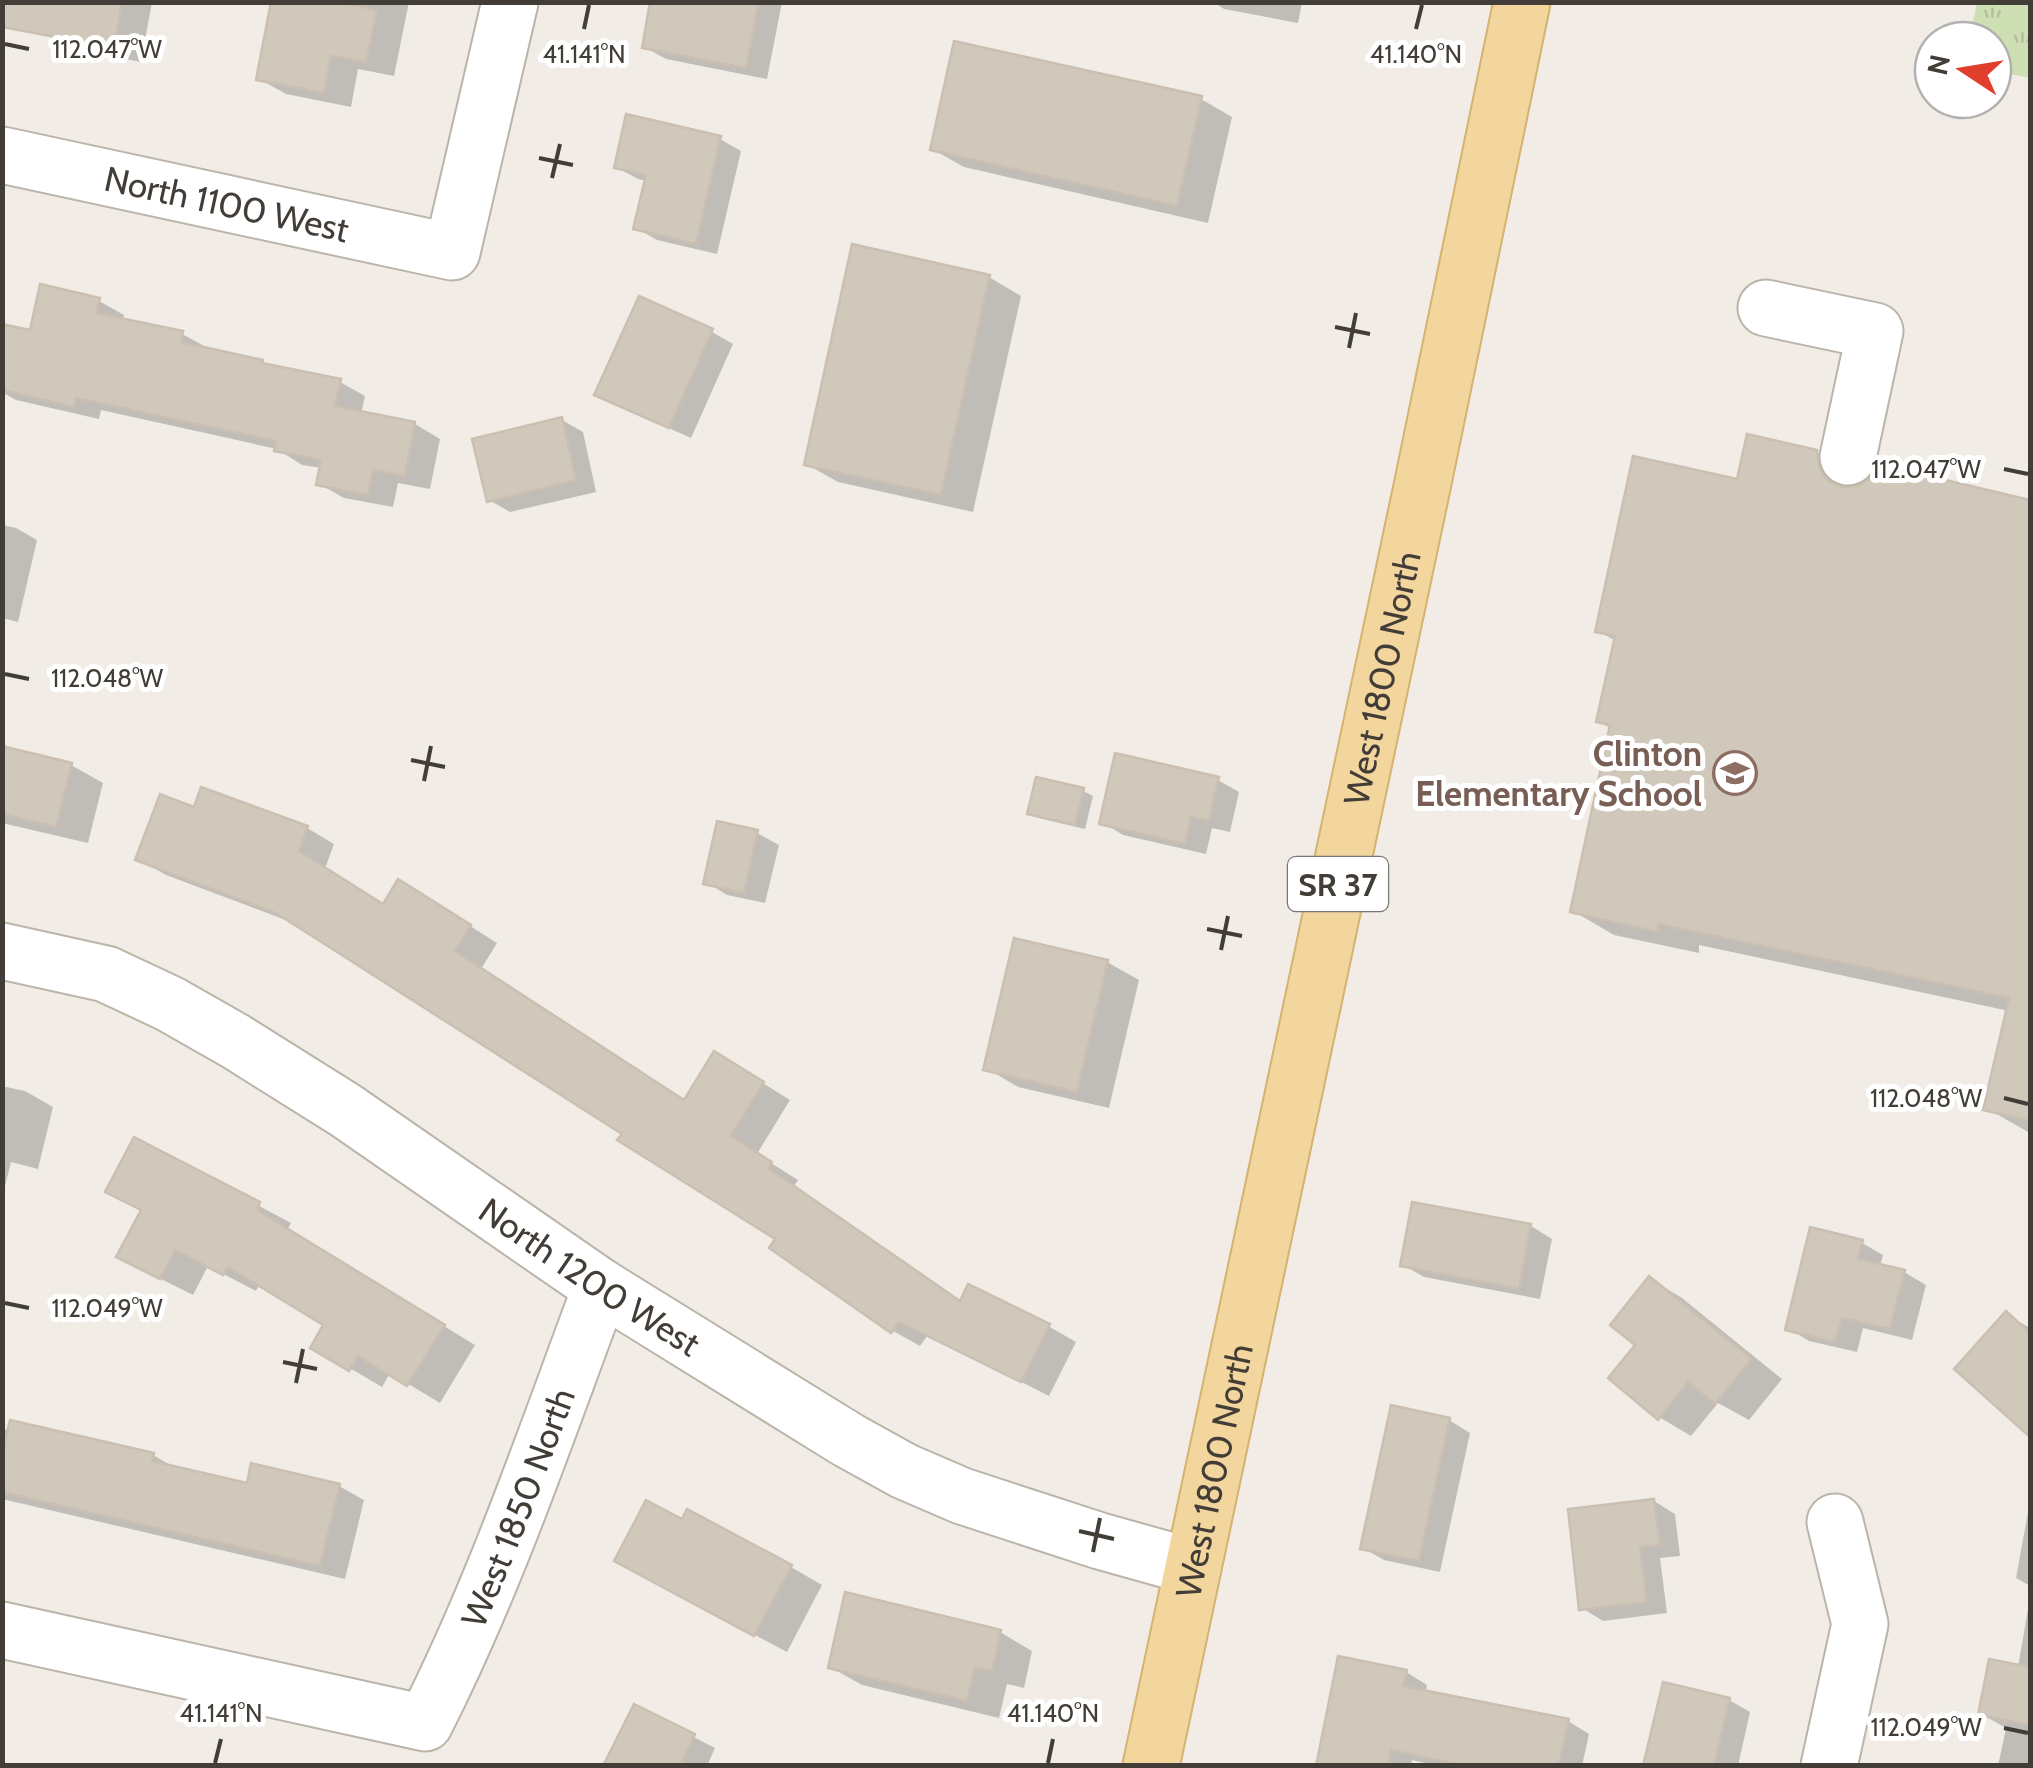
<svg xmlns="http://www.w3.org/2000/svg" width="2033" height="1768" font-family="Cabin,sans-serif">
<style>
.grass{fill:url(#grass-tufts)}
.shadow{fill:#0003}
.building{fill:#d1c8bc;stroke:#cbbfb1;stroke-width:2.5}
.lines{fill:none;stroke-linecap:round;stroke-linejoin:round}
.minor-casing{stroke:#bbb4a9;stroke-width:59}
.major-casing{stroke:#d5b26f;stroke-width:59}
.minor{stroke:#fff;stroke-width:55}
.major{stroke:#f2d69d;stroke-width:55}
.ticks{fill:none;stroke:#423d36;stroke-width:4}
.labels{text-anchor:middle;dominant-baseline:central;stroke-width:10;stroke-linejoin:round;paint-order:stroke}
.shield{fill:#fff;stroke:#7b7772;stroke-width:2.5}
.shield-label{font-size:32px;font-weight:bold;fill:#423d36}
.street-label{font-size:35px;fill:#423d36;stroke:#fff}
.education-label{font-size:35px;font-weight:bold;fill:#785e54;stroke:#fff;text-anchor:end}
.ticks-label{font-size:25px;text-anchor:middle;fill:#423d36;stroke:#fff;stroke-width:10;stroke-linejoin:round;paint-order:stroke}
</style>
<defs>
<pattern id="grass-tufts" width="24" height="20" patternUnits="userSpaceOnUse" patternTransform="scale(2.5)"><rect width="24" height="20" fill="#cee0b3"/><path d="M3 7l-1-3M5 7V3M7 7l1-3M15 17l-1-3M17 17v-4M19 17l1-3" fill="none" stroke="#b2c19b"/></pattern>
</defs>
<rect width="100%" height="100%" fill="#f1ede6"/>
<path class="grass" d="M1977,3h53v75l-37,-7v-31h-24z"/>
<g class="shadow">
<path d="M37,2h115l-11,60 -69,-13 -28,-16z"/>
<path d="M274,2h135l-15,74 -36,-7 -7,38 -65,-13 -27,-15z"/>
<path d="M691,2h91l-15,77 -101,-20 -22,-12z"/>
<path d="M1213,2h89l-4,21 -74,-14z"/>
<path d="M1201,99l31,18 -24,106 -244,-56 -32,-18z"/>
<path d="M720,139l21,12 -24,103 -60,-14 -21,-12 11,-47 -9,-2 -22,-12z"/>
<path d="M989,277l32,19 -48,216 -135,-30 -32,-18z"/>
<path d="M640,299l72,33 21,12 -42,94 -72,-32 -21,-12z"/>
<path d="M99,301l25,14 -2,6 60,13 26,14 54,14 11,6 67,14 25,14 -4,18 54,10 25,15 -10,50 -32,-6 -5,24 -49,-9 -25,-14 3,-16 -20,-3 -25,-16 -176,-39 -2,9 -83,-19 -14,-8v-57l29,-2z"/>
<path d="M562,420l21,12 13,60 -86,20 -21,-12z"/>
<path d="M1817,453l41,23 1,13 15,-10 6,-12 150,36v630l-44,-25 23,-97 -310,-66v8l-85,-18 -41,-24 39,-182 -14,-8 18,-80 -18,-10 141,-149z"/>
<path d="M2,525l14,3 21,12 -19,82 -16,-4z"/>
<path d="M2,749l69,16 32,18 -15,60 -86,-20z"/>
<path d="M1218,780l21,12 -9,40 -18,-4 -6,26 -83,-19 -21,-13z"/>
<path d="M1083,791l10,5 -8,33 -46,-11 -9,-5z"/>
<path d="M195,810l112,18 27,16 -9,25 59,37 42,-8 71,45 -16,26 204,133 57,-32 48,30 -33,54 41,26 -4,6 168,116 86,24 28,16 -27,54 -121,-61 -8,11 -27,-15 -114,-93 -154,-105 -326,-208 -133,-50 -28,-16z"/>
<path d="M719,824l38,9 22,12 -14,58 -38,-8 -21,-13z"/>
<path d="M1107,962l32,18 -30,128 -91,-21 -32,-19z"/>
<path d="M2,1086l23,5 28,16 -15,62 -27,-7 -8,32z"/>
<path d="M135,1140l156,83 -4,7 188,115 -35,58 -50,-30 -8,14 -68,-40 13,-23 -67,-41 -4,8 -48,-25 -15,29 -42,-21z"/>
<path d="M1531,1226l21,13 -12,60 -116,-22 -21,-12z"/>
<path d="M1862,1243l21,12 -3,12 24,5 22,13 -14,55 -49,-12 -6,24 -48,-11 -21,-13z"/>
<path d="M1650,1279l32,19 100,81 -33,41 -31,-17 -27,33 -32,-19 -21,-72z"/>
<path d="M2006,1314l24,14v106l-72,-65z"/>
<path d="M1449,1420l21,13 -30,139 -56,-12 -21,-12z"/>
<path d="M2,1429l151,26 24,14 71,17h91l25,14 -19,79 -343,-80z"/>
<path d="M1654,1501l21,13 5,42 -20,2 7,55 -64,8 -21,-13z"/>
<path d="M2030,1501v85l-14,-8z"/>
<path d="M683,1523l108,44 31,18 -35,67 -138,-73z"/>
<path d="M2030,1597v169h-32l8,-38 -25,-14 37,-47z"/>
<path d="M1000,1632l32,19 -8,37 -17,-4 -8,34 -137,-33 -32,-18z"/>
<path d="M1406,1672l21,13 -2,8 143,28 21,13 -7,32h-145l-25,-6 -1,6h-92z"/>
<path d="M1729,1700l21,12 -12,54h-92z"/>
<path d="M635,1707l80,41 -8,18h-101z"/>
</g>
<g class="building">
<path d="M2,2h120l-8,46 -112,-21z"/>
<path d="M271,2h68l38,8 -11,52 -35,-6 -7,37 -68,-13z"/>
<path d="M650,2h109l-13,66 -104,-20z"/>
<path d="M954,41l248,55 -25,110 -247,-56z"/>
<path d="M626,114l95,22 -25,108 -63,-15 13,-54 -32,-7z"/>
<path d="M852,244l138,31 -49,220 -137,-30z"/>
<path d="M40,284l60,14 -4,15 87,18 -2,11 82,18 -1,3 79,16 -6,27 80,16 -10,54 -32,-6 -5,25 -52,-10 5,-25 -47,-9 2,-10 -200,-43 -2,9 -72,-17v-66l28,6z"/>
<path d="M639,296l74,33 -44,99 -75,-33z"/>
<path d="M562,417l14,63 -89,22 -15,-63z"/>
<path d="M1747,434l70,16 2,18 9,13 13,6 17,-1 14,-9 6,-13 152,36v621l-47,-11 26,-112 -351,-74v8l-88,-20 40,-187 -14,-3 19,-86 -20,-4 38,-176 104,23z"/>
<path d="M2,746l70,17 -16,64 -54,-13z"/>
<path d="M1115,753l104,24 -10,44 -18,-4 -6,27 -86,-20z"/>
<path d="M1036,777l48,11 -9,37 -48,-11z"/>
<path d="M201,787l107,39 -9,25 84,53 15,-25 73,46 -16,26 229,149 30,-49 50,31 -33,54 41,26 -4,6 192,133 8,-17 82,40 -29,58 -122,-60 -8,11 -122,-85 6,-9 -158,-99 5,-6 -346,-221 -141,-53 25,-66 34,13z"/>
<path d="M717,821l41,9 -14,63 -41,-9z"/>
<path d="M1014,938l94,22 -31,132 -94,-22z"/>
<path d="M134,1137l126,65 -3,8 188,115 -38,61 -49,-30 -9,15 -39,-23 13,-23 -95,-58 -5,8 -48,-25 -15,29 -44,-22 25,-47 -36,-18z"/>
<path d="M1412,1202l119,22 -12,65 -119,-23z"/>
<path d="M1810,1227l53,13 -5,19 47,11 -15,59 -48,-11 -7,24 -50,-12z"/>
<path d="M1649,1276l103,83 -37,45 -27,-22 -30,38 -50,-42 27,-33 -25,-20z"/>
<path d="M2006,1311l24,22v104l-76,-68z"/>
<path d="M1391,1405l59,13 -31,143 -59,-12z"/>
<path d="M10,1420l144,33 -2,8 95,22 4,-20 89,21 -20,82 -318,-74v-38z"/>
<path d="M1654,1499l6,46 -20,2 7,55 -68,8 -11,-101z"/>
<path d="M646,1500l36,19 5,-10 105,56 -38,71 -140,-75z"/>
<path d="M845,1592l156,38 -9,41 -17,-3 -8,33 -139,-33z"/>
<path d="M1338,1656l69,14 -4,16 166,33 -10,47h-94l-74,-16 -3,16h-72z"/>
<path d="M1989,1659l41,8v58l-52,-10z"/>
<path d="M1663,1682l67,16 -16,68h-71z"/>
<path d="M634,1704l61,30 -15,32h-77z"/>
</g>
<g class="lines">
<g class="minor-casing">
<g id="minor">
<path id="s1" d="M2,155l450,97 58,-250"/>
<path d="M1766,308l109,23 -27,126"/>
<path id="s2" d="M2,951l104,23 64,30 65,37 110,69 256,177 247,153 56,31 58,25 138,45 93,26"/>
<path id="s3" d="M2,1630l423,93c71,-140 121,-289 176,-436"/>
<path d="M1829,1766l31,-142 -25,-102"/>
</g>
</g>
<g class="major-casing">
<g id="major">
<path id="s4" d="M1151,1766l271,-1279 100,-485"/>
</g>
</g>
<use href="#minor" class="minor"/>
<use href="#major" class="major"/>
</g>
<path class="ticks" d="M584,29l5,-24M1416,29l6,-24M5,44l24,5M539,158l34,7M552,178l8,-34M1335,327l35,7M1349,348l7,-35M2004,469l24,5M5,674l24,5M411,760l34,7M424,781l7,-35M1207,929l35,7M1221,950l7,-34M2004,1098l24,6M5,1303l24,5M283,1362l34,7M296,1383l7,-34M1079,1531l35,8M1093,1552l7,-34M2004,1728l24,5M215,1763l6,-24M1048,1763l5,-24"/>
<defs>
<g id="school-ring" transform="scale(2.25)"><circle r="9.5" fill="#fff" stroke="#8d6e63" stroke-width="1.5"/><path d="M0-5L7-2L0 1L-7-2ZM-4 1L0 2.5L4 1V4Q0 6-4 4Z" fill="#8d6e63"/></g>
</defs>
<g fill-rule="evenodd">
<use href="#school-ring" x="1735" y="773"/>
</g>
<g class="labels">
<rect class="shield" x="1288" y="857" width="100" height="54" rx="8"/>
<g class="shield-label">
<text x="1338" y="884">SR 37</text>
</g>
<g class="street-label">
<text stroke="none"><textPath href="#s1" startOffset="230">North 1100 West</textPath></text>
<text stroke="none"><textPath href="#s4" startOffset="1112">West 1800 North</textPath></text>
<text stroke="none"><textPath href="#s2" startOffset="678">North 1200 West</textPath></text>
<text stroke="none"><textPath href="#s4" startOffset="302">West 1800 North</textPath></text>
<text stroke="none"><textPath href="#s3" startOffset="668">West 1850 North</textPath></text>
</g>
<g class="education-label">
<text x="1702" y="753">Clinton<tspan x="1702" dy="40">Elementary School</tspan></text>
</g>
</g>
<g class="ticks-label">
<text x="107" y="58">112.047°W</text>
<text x="584" y="63">41.141°N</text>
<text x="1416" y="63">41.140°N</text>
<text x="1926" y="478">112.047°W</text>
<text x="107" y="687">112.048°W</text>
<text x="1926" y="1107">112.048°W</text>
<text x="107" y="1317">112.049°W</text>
<text x="221" y="1722">41.141°N</text>
<text x="1053" y="1722">41.140°N</text>
<text x="1926" y="1736">112.049°W</text>
</g>
<rect width="2033" height="1768" fill="none" stroke="#423d36" stroke-width="10"/>
<g transform="translate(1963 70) rotate(282)"><circle r="48" fill="#ffffff" stroke="#b3b1af" stroke-width="2.5"/>
<path d="M0-8L18 38L0 25L-18 38Z" fill="#e03f2d"/>
<text y="-15" font-size="28" font-weight="bold" text-anchor="middle" fill="#423d36">N</text>
</g>
</svg>
